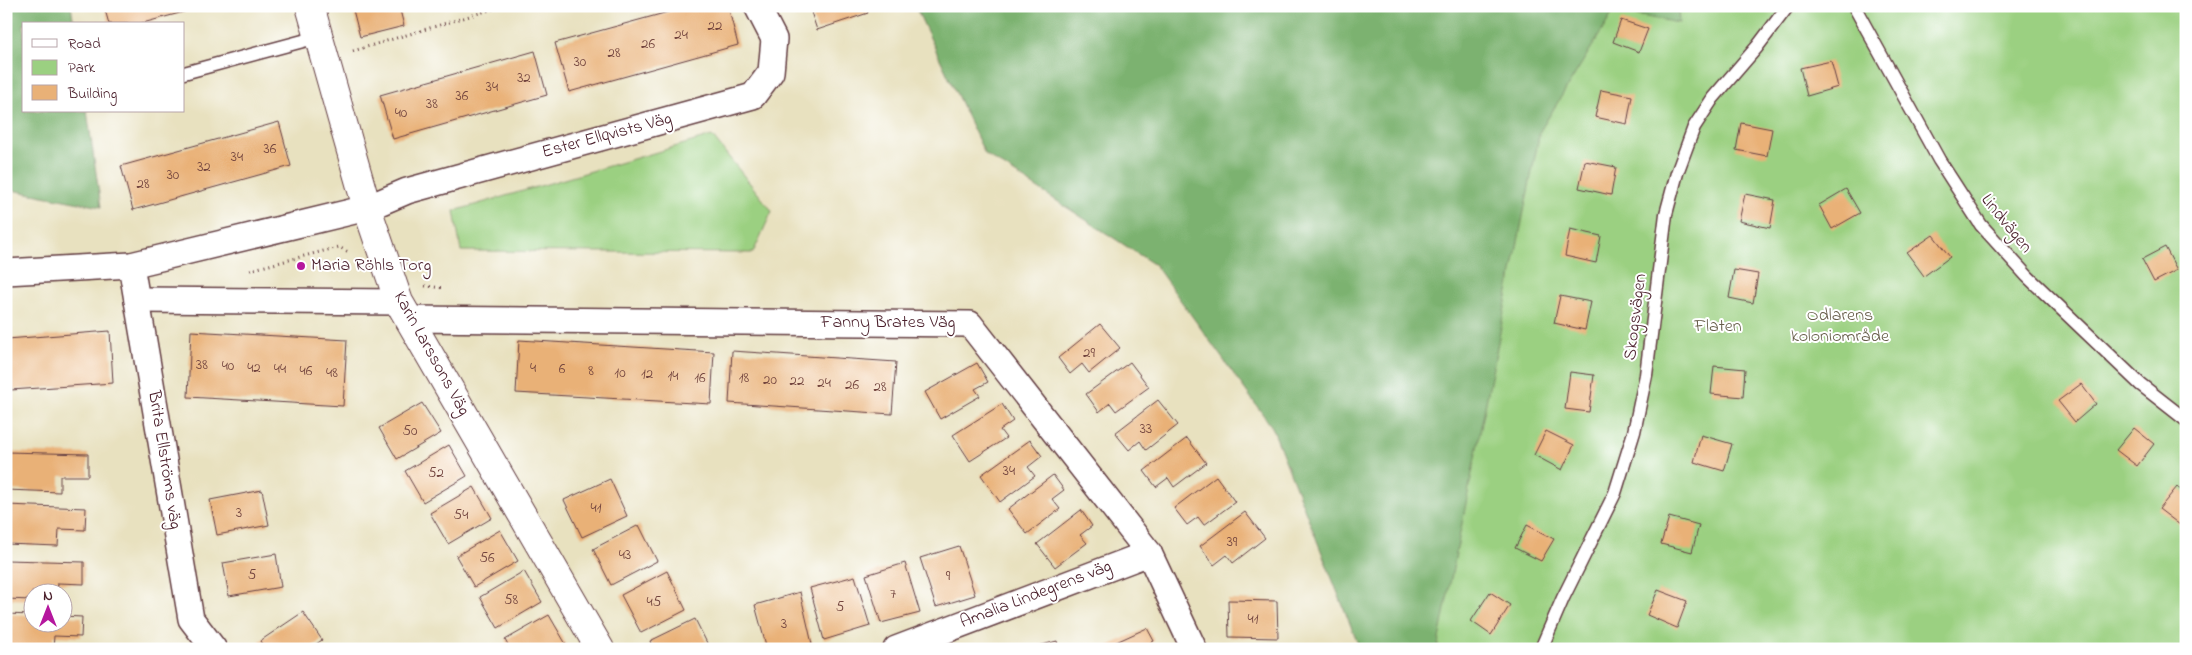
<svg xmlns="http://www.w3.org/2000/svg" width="2192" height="655" font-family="'Indie Flower',sans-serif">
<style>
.green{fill:#9bd081;stroke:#727856}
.forest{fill:#7cb26f;stroke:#63684d}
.building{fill:#e9b177}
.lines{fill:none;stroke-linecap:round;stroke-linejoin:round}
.lane-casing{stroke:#623c41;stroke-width:15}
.street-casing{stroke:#623c41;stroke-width:28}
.secondary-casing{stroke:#623c41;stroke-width:30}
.path{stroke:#623c41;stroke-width:3;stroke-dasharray:1 4;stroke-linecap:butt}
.lane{stroke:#fff;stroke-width:12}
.street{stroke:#fff;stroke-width:25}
.secondary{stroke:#fff;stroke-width:28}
.poi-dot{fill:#b5179e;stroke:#fff;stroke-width:2}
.labels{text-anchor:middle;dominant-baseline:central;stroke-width:4;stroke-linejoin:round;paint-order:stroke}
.number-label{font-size:15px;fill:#72443e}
.street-label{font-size:18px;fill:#4a1f2b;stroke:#fff}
.poi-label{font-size:18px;fill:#4a1f2b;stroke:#fff;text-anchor:start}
.park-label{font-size:18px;fill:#665d49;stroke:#fff}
</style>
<rect width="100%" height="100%" fill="#fff"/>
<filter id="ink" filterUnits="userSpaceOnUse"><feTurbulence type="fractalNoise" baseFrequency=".02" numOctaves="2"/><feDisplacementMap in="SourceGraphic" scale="10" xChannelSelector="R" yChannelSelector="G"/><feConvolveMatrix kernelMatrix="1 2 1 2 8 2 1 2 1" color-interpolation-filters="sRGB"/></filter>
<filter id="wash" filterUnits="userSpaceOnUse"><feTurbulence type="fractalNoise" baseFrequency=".0096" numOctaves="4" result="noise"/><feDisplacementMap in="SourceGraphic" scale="20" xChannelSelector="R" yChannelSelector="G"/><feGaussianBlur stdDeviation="1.12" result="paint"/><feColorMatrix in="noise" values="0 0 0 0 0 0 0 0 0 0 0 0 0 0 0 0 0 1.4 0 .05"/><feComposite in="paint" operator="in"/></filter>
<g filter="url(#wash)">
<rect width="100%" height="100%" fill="#e8e1bf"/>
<g class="green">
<path d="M965,6h1221v643h-800l-121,-286z"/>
<path d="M712,136l60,75 -19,42 -292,-2 -7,-40z"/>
</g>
<g class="forest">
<path d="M6,6h65l3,18h-50v87h63l14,96 -95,-18z"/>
<path d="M915,6h763l1,17 -65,-12 -74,120 -103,518h-77l-88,-222 -117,-162 -170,-111z"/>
</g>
<g id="blocks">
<g class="building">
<path d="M104,6h98v1l-63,17h-30z"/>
<path d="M352,6h47l5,20 -44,11z"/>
<path d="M690,6h38l10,39 -169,47 -14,-49z"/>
<path d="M809,6h56l3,7 -51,17z"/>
<path d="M1621,20l27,9 -9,23 -26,-10z"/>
<path d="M535,51l12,44 -154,44 -13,-44z"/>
<path d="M1831,61l7,26 -31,9 -7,-28z"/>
<path d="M1601,90l31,6 -5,28 -32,-7z"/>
<path d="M279,122l12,44 -158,44 -12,-44z"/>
<path d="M1741,123l31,6 -5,27 -31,-6z"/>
<path d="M1585,161l31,6 -5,28 -32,-7z"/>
<path d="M1846,189l14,24 -28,16 -13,-24z"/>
<path d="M1745,194l30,6 -5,28 -31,-7z"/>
<path d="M1570,229l31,7 -5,27 -31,-7z"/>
<path d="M1933,235l17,22 -26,19 -17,-23z"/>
<path d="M2165,247l12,23 -23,12 -12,-23z"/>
<path d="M1734,270l24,4 -5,29 -24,-5z"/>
<path d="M1560,296l31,6 -6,28 -31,-7z"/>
<path d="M1100,324l20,24 -31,25 -7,-9 -12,10 -12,-16z"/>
<path d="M110,331l3,52 -102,7 -4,-51z"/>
<path d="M191,331l156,9 -4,66 -155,-9z"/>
<path d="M519,340l195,12 -3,52 -195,-11z"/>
<path d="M732,351l164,11 -4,52 -163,-11z"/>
<path d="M1130,362l19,25 -33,24 -6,-8 -11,9 -13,-18z"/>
<path d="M977,363l11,19 -13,7 5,7 -40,23 -15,-27z"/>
<path d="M1714,366l31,3 -2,28 -32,-3z"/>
<path d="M1570,372l24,3 -5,37 -24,-3z"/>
<path d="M2081,384l15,20 -21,18 -17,-21z"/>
<path d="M1158,400l20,25 -32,25 -6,-9 -11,9 -14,-17z"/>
<path d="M422,403l19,30 -44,26 -18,-31z"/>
<path d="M1002,404l11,17 -13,9 6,8 -36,23 -17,-26z"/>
<path d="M2134,428l20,16 -17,22 -21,-16z"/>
<path d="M1546,431l28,14 -12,25 -28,-15z"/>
<path d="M1701,435l31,9 -8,27 -30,-9z"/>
<path d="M1187,438l19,25 -32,24 -6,-9 -12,9 -12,-16z"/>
<path d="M1030,440l12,16 -14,11 7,9 -35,26 -19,-27z"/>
<path d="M449,445l18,31 -44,26 -18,-31z"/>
<path d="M6,452l82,2v22h-28v16l-54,-2z"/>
<path d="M1053,475l11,15 -12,9 8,10 -33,25 -19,-25z"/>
<path d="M1216,476l19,26 -31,23 -6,-8 -11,8 -13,-17z"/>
<path d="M610,479l17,37 -45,21 -18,-37z"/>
<path d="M474,487l18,31 -44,26 -18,-31z"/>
<path d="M2177,487l9,7v24l-6,7 -21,-16z"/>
<path d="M262,490l7,35 -52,10 -7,-35z"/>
<path d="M6,505l80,3 -1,22 -26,-1 -1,17 -52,-2z"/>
<path d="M1081,510l11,16 -12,9 7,8 -32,24 -18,-23z"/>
<path d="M1245,512l20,26 -32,25 -6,-8 -13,10 -14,-19z"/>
<path d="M1669,517l30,8 -7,27 -31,-8z"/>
<path d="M639,525l18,36 -46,24 -18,-36z"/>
<path d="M1527,525l27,14 -13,22 -26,-13z"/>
<path d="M500,530l18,31 -44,26 -18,-31z"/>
<path d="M959,546l16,49 -39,12 -16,-49z"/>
<path d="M276,554l5,33 -52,9 -6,-33z"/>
<path d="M6,560l78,2v22l-26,-1 -1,9h-25v8l-26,-1z"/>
<path d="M905,563l15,50 -39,10 -15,-48z"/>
<path d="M524,571l18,31 -44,26 -18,-31z"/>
<path d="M667,571l19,39 -45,23 -20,-38z"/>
<path d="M855,576l15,50 -46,14 -14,-52z"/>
<path d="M1658,590l29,11 -10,27 -30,-13z"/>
<path d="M800,592l12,52 -16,5h-29l-12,-44z"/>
<path d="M1490,592l20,13 -19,30 -20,-14z"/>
<path d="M1228,600l49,1 1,37 -49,-1z"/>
<path d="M303,612l19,28 -13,9h-44l-5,-8z"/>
<path d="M6,614l26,1v7h30v-6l20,1 -1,20 -27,-1 -1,13h-47z"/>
<path d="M549,615l18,31 -5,3h-52l-5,-9z"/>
<path d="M695,619l15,30h-57l-3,-8z"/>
<path d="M1147,628l7,13 -4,2 2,6h-51z"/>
<path d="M1057,641l2,8h-27l-1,-1z"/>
</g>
</g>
</g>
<g filter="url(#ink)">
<use href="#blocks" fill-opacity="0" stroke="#623c41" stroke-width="1"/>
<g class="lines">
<g class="lane-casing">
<g id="lane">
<path d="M1854,6l85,154 42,65 46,51 113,108 46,36"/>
<path d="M184,73l134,-36"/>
<path d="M1541,649l22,-51 52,-105 19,-61 12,-57 20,-161 11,-41 17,-46 19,-29 44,-51 31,-41"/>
</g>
</g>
<g class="street-casing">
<g id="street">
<path d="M131,265l60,354 23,30"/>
<path d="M6,272l125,-7 236,-57 40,-17 346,-95 18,-24 3,-33 -17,-33"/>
<path d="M137,300l262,2"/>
<path d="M408,319l562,5 179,229 45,96"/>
<path d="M896,649l253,-96"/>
</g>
</g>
<g class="secondary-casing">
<path id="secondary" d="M310,6l57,202 32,94 201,347"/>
</g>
<g class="path">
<path d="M487,6l1,5"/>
<path d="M353,51l150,-45"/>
<path d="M250,270l89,-23 11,6"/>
<path d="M425,286l19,2"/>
</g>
<use href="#lane" class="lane"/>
<use href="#street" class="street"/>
<use href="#secondary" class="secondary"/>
</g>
</g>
<circle class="poi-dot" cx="301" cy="266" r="5"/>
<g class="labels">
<g class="number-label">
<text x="715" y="26">22</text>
<text x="681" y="35">24</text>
<text x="648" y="44">26</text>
<text x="614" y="53">28</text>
<text x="580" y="62">30</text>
<text x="524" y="78">32</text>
<text x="492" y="87">34</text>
<text x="462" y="96">36</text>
<text x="432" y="104">38</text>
<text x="401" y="113">40</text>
<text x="270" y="149">36</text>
<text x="237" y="157">34</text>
<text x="204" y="167">32</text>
<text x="173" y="175">30</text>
<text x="143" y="184">28</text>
<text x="1089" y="353">29</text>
<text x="202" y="365">38</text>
<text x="228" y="366">40</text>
<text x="254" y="368">42</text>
<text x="533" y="368">4</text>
<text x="280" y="369">44</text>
<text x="562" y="369">6</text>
<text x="306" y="371">46</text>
<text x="591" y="371">8</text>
<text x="332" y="373">48</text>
<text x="620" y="373">10</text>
<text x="647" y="374">12</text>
<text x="673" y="376">14</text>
<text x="700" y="378">16</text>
<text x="744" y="378">18</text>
<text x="770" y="380">20</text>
<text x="797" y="381">22</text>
<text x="824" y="383">24</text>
<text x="852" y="385">26</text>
<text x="880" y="387">28</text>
<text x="1146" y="429">33</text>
<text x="410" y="431">50</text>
<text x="1009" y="471">34</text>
<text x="436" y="473">52</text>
<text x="596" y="508">41</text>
<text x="239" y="513">3</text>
<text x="461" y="515">54</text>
<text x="1232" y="542">39</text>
<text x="625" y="555">43</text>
<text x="487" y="558">56</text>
<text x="252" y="575">5</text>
<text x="948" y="576">9</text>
<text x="893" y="594">7</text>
<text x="511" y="600">58</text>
<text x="654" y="602">45</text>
<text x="840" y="607">5</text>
<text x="1253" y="619">41</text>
<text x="784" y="624">3</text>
</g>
<g class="street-label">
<text transform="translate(607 136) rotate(-15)">Ester Ellqvists Väg</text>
<text transform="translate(2006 224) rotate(51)">Lindvägen</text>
<text transform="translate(1636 317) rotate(-83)">Skogsvägen</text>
<text x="888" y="323">Fanny Brates Väg</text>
<text transform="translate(431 354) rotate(61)">Karin Larssons Väg</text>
<text transform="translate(164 460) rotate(81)">Brita Ellströms väg</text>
<text transform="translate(1036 595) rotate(-21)">Amalia Lindegrens väg</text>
</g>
<g class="poi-label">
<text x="311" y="266">Maria Röhls Torg</text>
</g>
<g class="park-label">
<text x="1840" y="316">Odlarens<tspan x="1840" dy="21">koloniområde</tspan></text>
<text x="1718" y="327">Flaten</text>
</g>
</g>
<rect width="2192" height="655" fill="none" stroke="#fff" stroke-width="25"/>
<rect x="22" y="22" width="162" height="90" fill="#ffffff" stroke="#b7a5aa"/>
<rect x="32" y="39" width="25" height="8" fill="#ffffff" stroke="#b7a5aa"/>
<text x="68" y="48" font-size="15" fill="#4a1f2b">Road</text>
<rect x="32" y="60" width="25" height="15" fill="#9bd081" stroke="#b7a5aa"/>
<text x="68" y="72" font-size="15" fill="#4a1f2b">Park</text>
<rect x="32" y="85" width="25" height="15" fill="#e9b177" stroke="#b7a5aa"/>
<text x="68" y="98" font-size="15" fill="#4a1f2b">Building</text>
<g transform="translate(48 608)"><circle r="24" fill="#ffffff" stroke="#b7a5aa"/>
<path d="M0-4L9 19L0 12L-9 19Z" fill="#b5179e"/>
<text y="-8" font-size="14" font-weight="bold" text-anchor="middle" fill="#4a1f2b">N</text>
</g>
</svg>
